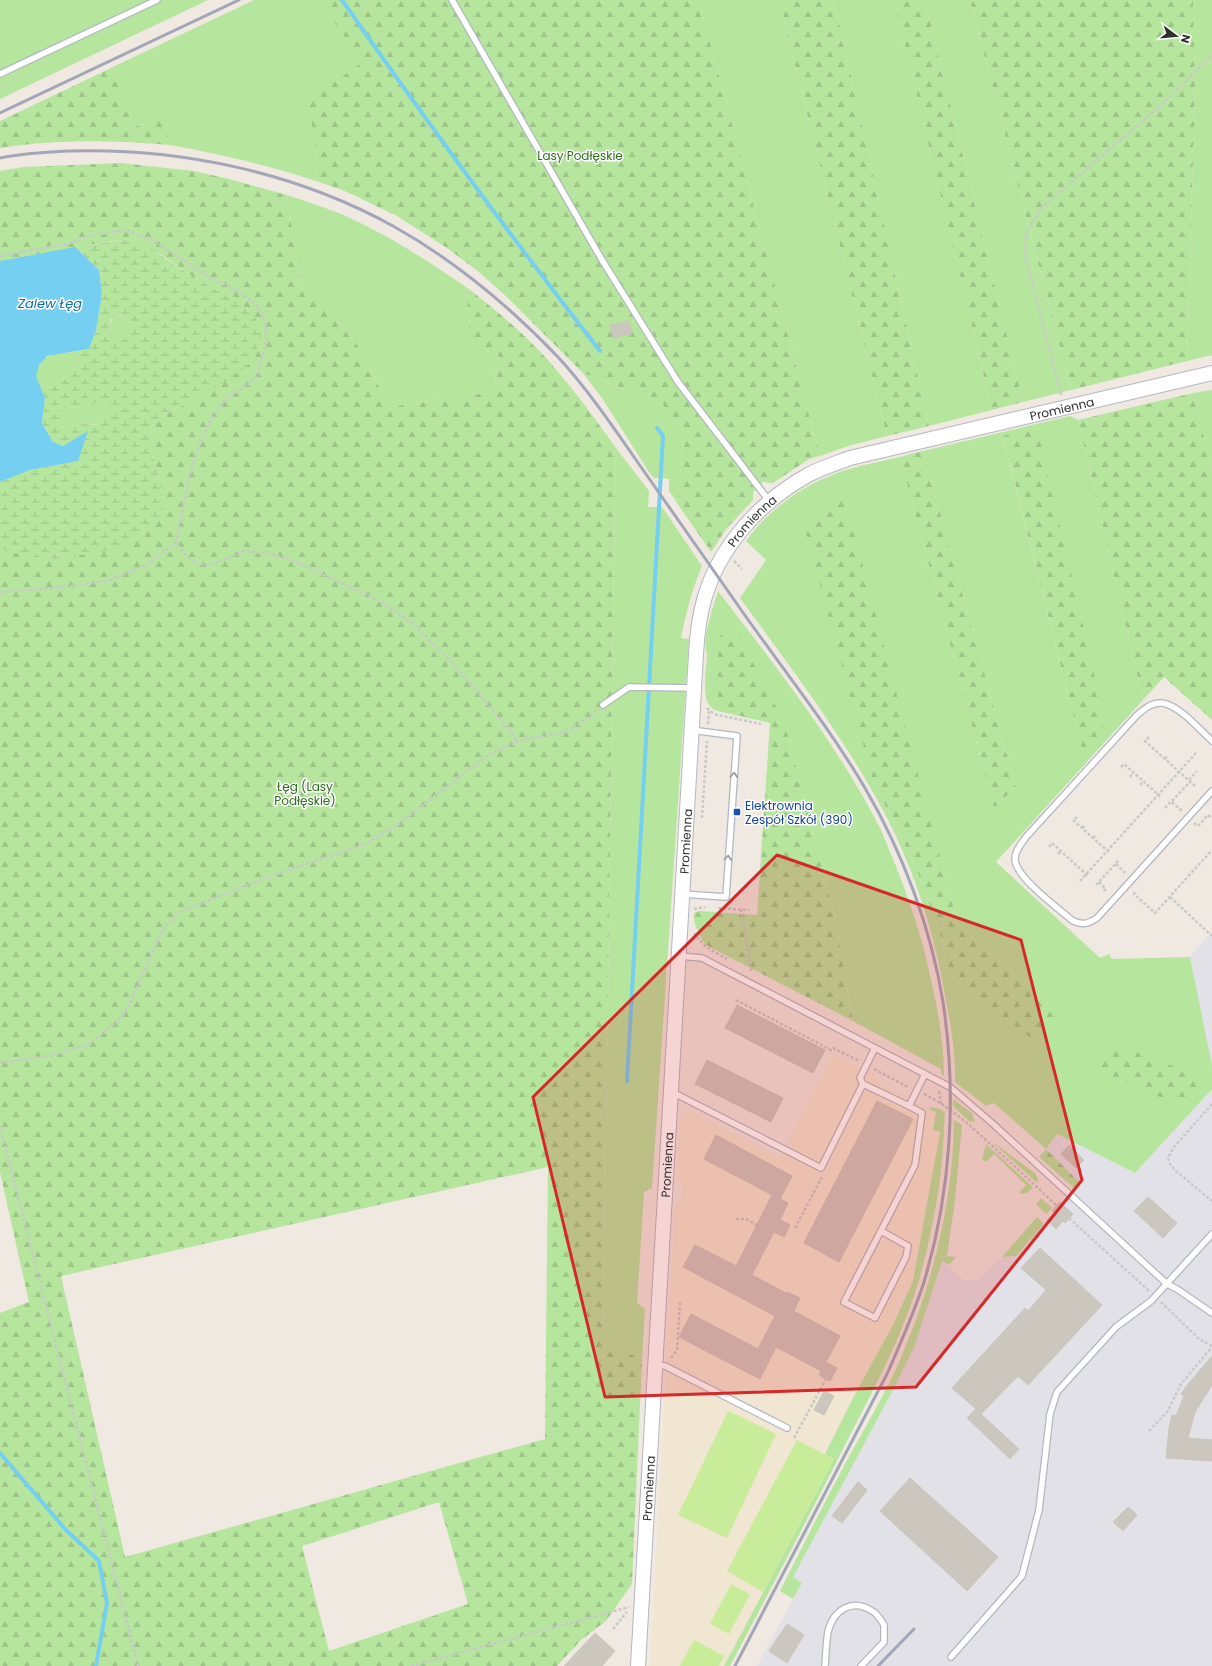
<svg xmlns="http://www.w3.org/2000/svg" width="1212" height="1666" font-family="Poppins,sans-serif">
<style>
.industrial{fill:#e3e1e8}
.education{fill:#f0e6d1}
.grass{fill:#b6e59e;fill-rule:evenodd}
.forest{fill:url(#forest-firs);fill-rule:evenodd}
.wetland{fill:url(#wetland-marsh);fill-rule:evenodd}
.pitch{fill:#c9ec9a}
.water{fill:#75cff0}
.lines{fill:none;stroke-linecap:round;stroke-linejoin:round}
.stream{stroke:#75cff0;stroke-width:4}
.building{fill:#cbc7bf;stroke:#cbc5ba}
.service-casing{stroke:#b4b7c1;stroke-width:8}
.tertiary-casing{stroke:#b4b7c1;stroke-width:16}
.path{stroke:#c9c9c9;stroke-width:2.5;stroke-dasharray:3 2;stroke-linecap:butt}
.service{stroke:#fff;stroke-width:5.5}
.tertiary{stroke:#fff;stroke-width:14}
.rail{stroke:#a3a6b8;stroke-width:3}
.oneway{stroke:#969696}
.marked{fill:#d62828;fill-opacity:0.2;stroke:#d62828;stroke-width:3;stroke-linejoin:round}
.transit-dot{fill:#1a4fb4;stroke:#fff;stroke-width:1.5}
.labels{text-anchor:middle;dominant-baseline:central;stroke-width:3;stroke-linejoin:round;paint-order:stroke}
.park-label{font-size:12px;fill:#2c6e1b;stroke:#fff}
.street-label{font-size:12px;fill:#2e2e2e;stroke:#fff}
.transit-label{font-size:12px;fill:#164399;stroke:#fff;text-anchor:start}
.water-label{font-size:13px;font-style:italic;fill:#0d6fa3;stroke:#fff}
</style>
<defs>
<pattern id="forest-firs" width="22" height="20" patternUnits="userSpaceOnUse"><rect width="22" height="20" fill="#b6e59e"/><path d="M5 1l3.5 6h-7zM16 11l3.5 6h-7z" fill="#9dc588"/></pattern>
<pattern id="wetland-marsh" width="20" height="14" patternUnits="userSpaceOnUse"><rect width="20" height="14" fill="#b6e59e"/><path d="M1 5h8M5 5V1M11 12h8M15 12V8" fill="none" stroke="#9dc588"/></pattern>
</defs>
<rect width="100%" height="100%" fill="#efe9e1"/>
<g class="industrial">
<path d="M1212,932v133l-22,-108z"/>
<path d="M1212,1089v577h-455l45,-83 -10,-6 102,-189 21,-43 27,-84 23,20 15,-2 22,-22 14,-1 38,-43 -2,-2 8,-9 3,2 17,-21 -34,-34 11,-15 78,39z"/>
</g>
<path class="education" d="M834,1054l40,20 5,10 57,28 -3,18 7,2 -27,149 -79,178 -110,207h-74l25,-461 7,-6 1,-15 -6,-8 3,-58 10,-7 89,47z"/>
<g class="grass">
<path d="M0,0h208l-208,99z"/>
<path d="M254,0h123l169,292 -231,-145 1,34c-48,-16 -97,-27 -146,-36l-5,-28 -31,10 -21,-60z"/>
<path d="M699,0h80l108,436 -39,10 -28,10z"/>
<path d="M834,0h60l98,410 -63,16z"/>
<path d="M925,0h45l101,390 -48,12z"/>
<path d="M1193,0h19v355l-25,6 8,-270z"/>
<path d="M287,195c16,5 33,11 49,17 46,19 89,47 130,75l4,55 29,14 -6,36 -104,15 -27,-56 -63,-76z"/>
<path d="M122,315l8,6 3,10 -8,8 -10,-2 -6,-8 3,-10z"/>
<path d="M73,352l6,9 -5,10 -21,16 -13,-1 -5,-10c7,-24 16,-21 38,-24z"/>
<path d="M583,373l80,32 21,37 -7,61 -8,-12v-12l-15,-1 -5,-6 -47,-74z"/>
<path d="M1212,390v79l-19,-76z"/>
<path d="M96,403l12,4v9l-8,9 -18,-1 -17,3 -5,-1v-11l5,-7 17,-1z"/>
<path d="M1070,416l8,4 65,280 -147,162 104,96 9,-4 3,5 78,-2 22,108v24l-77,84 -78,-39 -11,15 -52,-46 -8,3 -31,-24c1,-27 -4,-55 -9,-81 -10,-63 -31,-130 -61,-187 -41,-77 -94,-146 -145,-216l26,-38 -20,-19c25,-35 63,-60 103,-72 17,-5 34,-8 51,-12l94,351 22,-21 -93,-336zM1037,427l46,327 -80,-317zM918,779l40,146 101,88 -111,-37 -8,-43 -24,-65 -43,-87z"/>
<path d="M616,448l33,43 -1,16h14l40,59c-10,23 -16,47 -21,72l8,1 -37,549 -8,4 -7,111 8,6 -3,51 -40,-21c7,-297 8,-594 14,-891z"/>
<path d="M718,591c56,73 119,153 161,235 5,10 9,22 14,33 15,37 28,74 36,112 8,34 15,70 15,105l-3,-2v-5l-88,-48 -19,-108 -49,-189 -67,-86v73c-3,-1 -6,-2 -8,-5 -9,-10 -3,-40 -3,-53 -6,-11 7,-49 11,-62z"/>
<path d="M953,1099l19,14 3,10 -3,-2 -2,1 -17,-16z"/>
<path d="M930,1107l10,2 5,3c-1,12 -1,24 -2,36 -3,42 -11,84 -22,125 -17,62 -49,119 -78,176 -37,73 -75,145 -113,217h-6l110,-207 -9,-5 29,-58 40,-73 19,-42 27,-149 -7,-2 3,-18 -6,-2z"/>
<path d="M954,1120l8,5 -7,75 -8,56 9,1 -7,8 -7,-4 -27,84 -21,43 -101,189 9,6 -9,16 -13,-8c22,-43 43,-86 66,-129 17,-31 35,-61 50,-93 35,-78 57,-164 58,-249z"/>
<path d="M990,1140l46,34 2,6 -1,3z"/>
<path d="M986,1144l47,43c-4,5 -7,8 -14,6l7,-8 -32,-31 -8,8 -4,-3z"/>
<path d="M1041,1198l11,10 -6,6 -10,-10z"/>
<path d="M1037,1217l7,7 -28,32 -14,1z"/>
</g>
<g class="forest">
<path d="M320,0h379l121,456 -11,3 -36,24 -10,-1 -10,10v8l-26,28 -16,24 -34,-49 7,-61 -21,-37 -80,-32 -75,-75 -29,-26 -32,-24 -50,-32 -52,-25 -29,-10 -1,-34 -6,-46 52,-38z"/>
<path d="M779,0h55l95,426 -42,10z"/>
<path d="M894,0h31l98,402 -31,8z"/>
<path d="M970,0h223l2,91 -8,270 -116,29z"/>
<path d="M113,67l21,60 31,-10 5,28c-57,-5 -114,-6 -170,3v-27z"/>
<path d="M121,163l73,8 31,7 62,17 12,80 63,76 27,56 104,-15 6,-36 -29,-14 -4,-55c15,11 29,23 43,35 42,36 75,81 107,126 -6,297 -7,594 -14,891l40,21 -10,224 -26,37 -25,19 -24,26h-557v-353l29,-11 -29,-130v-622l56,9 76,-18 22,-16 10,-25 -13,-53 -1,-19 17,-16 31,-13 38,-99 -42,-22 -32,-23 -32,-16 -24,3 -106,19v-90l23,-4zM548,1167l-3,272 -420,118 -64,-281zM439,1502l29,102 -139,47 -27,-105z"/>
<path d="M1193,393l19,76v251l-48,-43 -21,23 -65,-280z"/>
<path d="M1037,427l67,289 -2,18 -19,20 -80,-318z"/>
<path d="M923,451l93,336 -22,21 -94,-351z"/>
<path d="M844,495l114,430 101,88 -21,30 -90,-67 -8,-43 -24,-65 -43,-87 -70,-259z"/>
<path d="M734,626l51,98 49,189 19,108 -147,-76c-7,-11 -13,-19 -12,-32l5,-2 58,4 13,-192 -52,-12v-73z"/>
<path d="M1110,1042l98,37 -26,28 -83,-37z"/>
<path d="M1046,1149l34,34 -5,6 -36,-32z"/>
</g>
<path class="wetland" d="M130,239l16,6 48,33 42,22 20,19 4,19 -4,18 -12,13 -46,30 -31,13 -17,16 1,19 13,53 -1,13 -9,12 -22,16 -16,8 -60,10 -56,-9v-68l30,-12 47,-9 10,-29 -24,14 -10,-4 -11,-19 3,-25 -5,-12 13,1 21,-16 5,-10 -6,-9 16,-3 7,-19 6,-36 -3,-24 -24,-23zM122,315l8,6 3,10 -8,8 -10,-2 -6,-8 2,-10zM96,403l12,4v8l-8,10 -18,-1 -17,3 -5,-1v-11l5,-7 17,-1z"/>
<g class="pitch">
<path d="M728,1411l48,23 -49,104 -49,-23z"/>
<path d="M797,1440l37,19 -71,133 -36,-21z"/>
<path d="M731,1584l19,10 -21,40 -19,-10z"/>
<path d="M694,1640l30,16 -5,10h-39z"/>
</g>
<path class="water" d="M75,247l24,23 3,24 -6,36 -7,19 -42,7 -8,9 -3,11 9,22 -3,25 11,19 10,4 25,-15 -10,30 -48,9 -30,12v-221z"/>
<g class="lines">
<g class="stream">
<path d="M342,0c83,119 169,237 258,351"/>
<path d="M627,1081l36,-645 -6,-8"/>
<path d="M0,1453l65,76 34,32 8,42 -11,63"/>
</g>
</g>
<g class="building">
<path d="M629,321l3,13 -19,4 -3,-13z"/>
<path d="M737,1005l88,45 -12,23 -88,-45z"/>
<path d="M707,1060l76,38 -12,24 -76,-38z"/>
<path d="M877,1101l36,18 -74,143 -35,-19z"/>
<path d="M716,1135l76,41 -12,23 8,4 -8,17 10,5 -6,12 -10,-5 -22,43 34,18 1,-1 13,6 -6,13 46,25 -14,26 11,6 -7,13 -11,-6 2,-4 -45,-24 -16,32 -81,-42 12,-23 67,35 17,-33 -92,-49 12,-22 41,21 36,-71 -68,-36z"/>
<path d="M1069,1145l15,15 -8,8 -15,-14z"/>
<path d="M1148,1197l29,26 -14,15 -29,-27z"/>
<path d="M1060,1202l13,12 -8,9 -2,-2 -7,8 -9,-9 7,-7 -2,-2z"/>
<path d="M1040,1248l62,57 -74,80 -10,-9 -37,38 38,35 -9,10 -43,-41 9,-9 -24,-21 73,-80 3,3 18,-21 -25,-22z"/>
<path d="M1212,1356v29l-17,27 -7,26 24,2v21l-46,-3 3,-30 3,-13 4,1 8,-20 -3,-2 8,-11z"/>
<path d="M824,1391l10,5 -10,19 -10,-5z"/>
<path d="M910,1478l88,79 -31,34 -87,-80z"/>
<path d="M858,1482l9,8 -25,33 -10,-7z"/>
<path d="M1128,1507l9,8 -14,16 -10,-9z"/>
<path d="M787,1624l17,11 -17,28 -18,-12z"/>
<path d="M595,1633l20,18 -13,15h-38z"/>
</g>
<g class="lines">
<g class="service-casing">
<g id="service">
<path d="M452,0l150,260 76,122 92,120"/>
<path d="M0,74l157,-74"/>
<path d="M603,705l26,-18 64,1"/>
<path d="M1212,741c-12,-11 -33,-36 -50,-38 -10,-1 -18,6 -25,12l-111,122c-4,6 -11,13 -11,22 0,18 44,50 58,62 10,4 15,3 24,-3l115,-127"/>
<path d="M682,894l44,3 11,-161 -46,-6"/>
<path d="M679,956l23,2 248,129 42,36 175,161 10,5 35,24"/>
<path d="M863,1084l46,22"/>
<path d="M672,1092l149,76 42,-84 -3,-6 15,-30"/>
<path d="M881,1231l27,15 -2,11 -31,61 -31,-16 71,-137 7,-52 -13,-7 16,-32"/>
<path d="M656,1365l9,1 122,62"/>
<path d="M951,1657l71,-81 17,-66 11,-96 7,-22 59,-65 35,-26 61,-67"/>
<path d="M825,1666c1,-11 1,-24 3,-34 5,-22 24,-34 44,-21 5,2 9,9 12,14v17l-23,24"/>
</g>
</g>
<g class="tertiary-casing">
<g id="tertiary">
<path id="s1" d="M638,1666l58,-1012c1,-18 3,-36 8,-54 15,-54 56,-98 104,-125 13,-7 29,-12 42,-17l362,-85"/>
</g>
</g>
<g class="path">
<path d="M0,256l70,-13 21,-8 35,-5 27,10 54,36 33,16 19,16 6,14 2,17 -10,37 -10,9 -18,11 -16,19 -12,26 -11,32 -14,70"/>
<path d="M1061,395l-36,-141 1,-21 16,-26 117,-100 53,-52"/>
<path d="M734,561l8,8"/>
<path d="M0,592l65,-5 42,-6 41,-17 28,-21 13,16 9,5 12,1 34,-14 27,3 23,7 88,41 34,24 45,46 57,69"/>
<path d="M707,708l7,6 4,1 43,9"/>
<path d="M708,724l1,-13"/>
<path d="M1149,737l-4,4 51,46"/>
<path d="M1165,759l3,-4"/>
<path d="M1121,767l3,-3 37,33"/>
<path d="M1130,777l3,-4"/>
<path d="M1189,780l8,-9"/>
<path d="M1140,785l3,-3"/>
<path d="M1172,802l10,9"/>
<path d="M1165,808l25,-26"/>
<path d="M1077,817l-4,3 37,33"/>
<path d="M702,818l5,-77"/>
<path d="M1194,823l4,3 10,-11 4,3"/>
<path d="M1082,828l3,-2"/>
<path d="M1093,838l3,-4"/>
<path d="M1049,847l3,-4 36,33"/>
<path d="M1058,854l3,-3"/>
<path d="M1116,864l9,9"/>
<path d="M1080,881l116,-128"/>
<path d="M1099,882l7,7 -3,2"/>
<path d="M1096,885l22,-24"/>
<path d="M1135,892l-1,2 21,19 57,-63"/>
<path d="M1170,897l42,39"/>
<path d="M718,908l31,2"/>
<path d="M694,909l11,-2"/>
<path d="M741,909l10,62"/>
<path d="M694,933l12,14 21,12"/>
<path d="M736,1000l95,50 2,-2 26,13"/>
<path d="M0,1063l54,-8 30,-9 23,-16 15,-14 9,-15 33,-74 18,-16 83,-33 100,-34 31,-18 92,-71 30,-14 52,-10 27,-21"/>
<path d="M874,1069l34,18"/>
<path d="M939,1091l2,13"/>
<path d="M924,1094c29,14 53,38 77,60 19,17 37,34 56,52"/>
<path d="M1212,1104l-38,43 -6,11 2,6 5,6 37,31"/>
<path d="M0,1126l138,540"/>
<path d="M1069,1218l80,73"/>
<path d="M736,1219h10l11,6"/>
<path d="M795,1228l27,-51"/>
<path d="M1161,1302l38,37 13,7"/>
<path d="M671,1358l6,-8 3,-48"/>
<path d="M1149,1431l18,-19 14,-28 31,-37"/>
<path d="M794,1438l32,-59"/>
<path d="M613,1629l14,-17"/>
<path d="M411,1666l218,-59"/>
</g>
<use href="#service" class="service"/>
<use href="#tertiary" class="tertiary"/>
<g class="rail">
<path d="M0,113l239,-113"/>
<path d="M0,158c23,-5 47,-6 70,-7 111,-3 225,21 323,75 61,34 117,81 165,131 34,37 61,79 90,120 32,46 64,91 96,137 41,58 85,113 121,174 38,65 66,140 78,214 14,93 8,190 -19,280 -10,31 -23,60 -36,90l-153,294"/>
<path d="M878,1666l36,-37"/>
</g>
</g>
<defs><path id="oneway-chevron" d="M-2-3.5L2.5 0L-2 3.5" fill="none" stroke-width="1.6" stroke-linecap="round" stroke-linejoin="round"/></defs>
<g class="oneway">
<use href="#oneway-chevron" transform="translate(734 775) rotate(-86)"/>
<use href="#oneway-chevron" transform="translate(728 858) rotate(-86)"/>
</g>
<path class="marked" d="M777,855l244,85 61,240 -166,207 -311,10 -72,-300z"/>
<rect class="transit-dot" x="733" y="808" width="8" height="8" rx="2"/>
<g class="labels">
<g class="park-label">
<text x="580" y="155">Lasy Podłęskie</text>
<text x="305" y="786">Łęg (Lasy<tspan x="305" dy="14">Podłęskie)</tspan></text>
</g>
<g class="street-label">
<text stroke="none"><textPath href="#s1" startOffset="1498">Promienna</textPath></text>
<text stroke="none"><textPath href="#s1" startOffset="1162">Promienna</textPath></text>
<text stroke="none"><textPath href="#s1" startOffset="826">Promienna</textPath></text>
<text stroke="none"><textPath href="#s1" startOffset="502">Promienna</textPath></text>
<text stroke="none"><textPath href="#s1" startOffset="178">Promienna</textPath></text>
</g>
<g class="transit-label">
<text x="745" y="805">Elektrownia<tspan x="745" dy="14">Zespół Szkół (390)</tspan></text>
</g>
<g class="water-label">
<text x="50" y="303">Zalew Łęg</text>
</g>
</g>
<g transform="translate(1176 36) rotate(106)" stroke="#ffffff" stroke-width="3" paint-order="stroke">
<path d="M0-3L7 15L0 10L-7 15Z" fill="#2e2e2e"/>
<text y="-6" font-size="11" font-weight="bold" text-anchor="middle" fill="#2e2e2e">N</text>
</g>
</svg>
